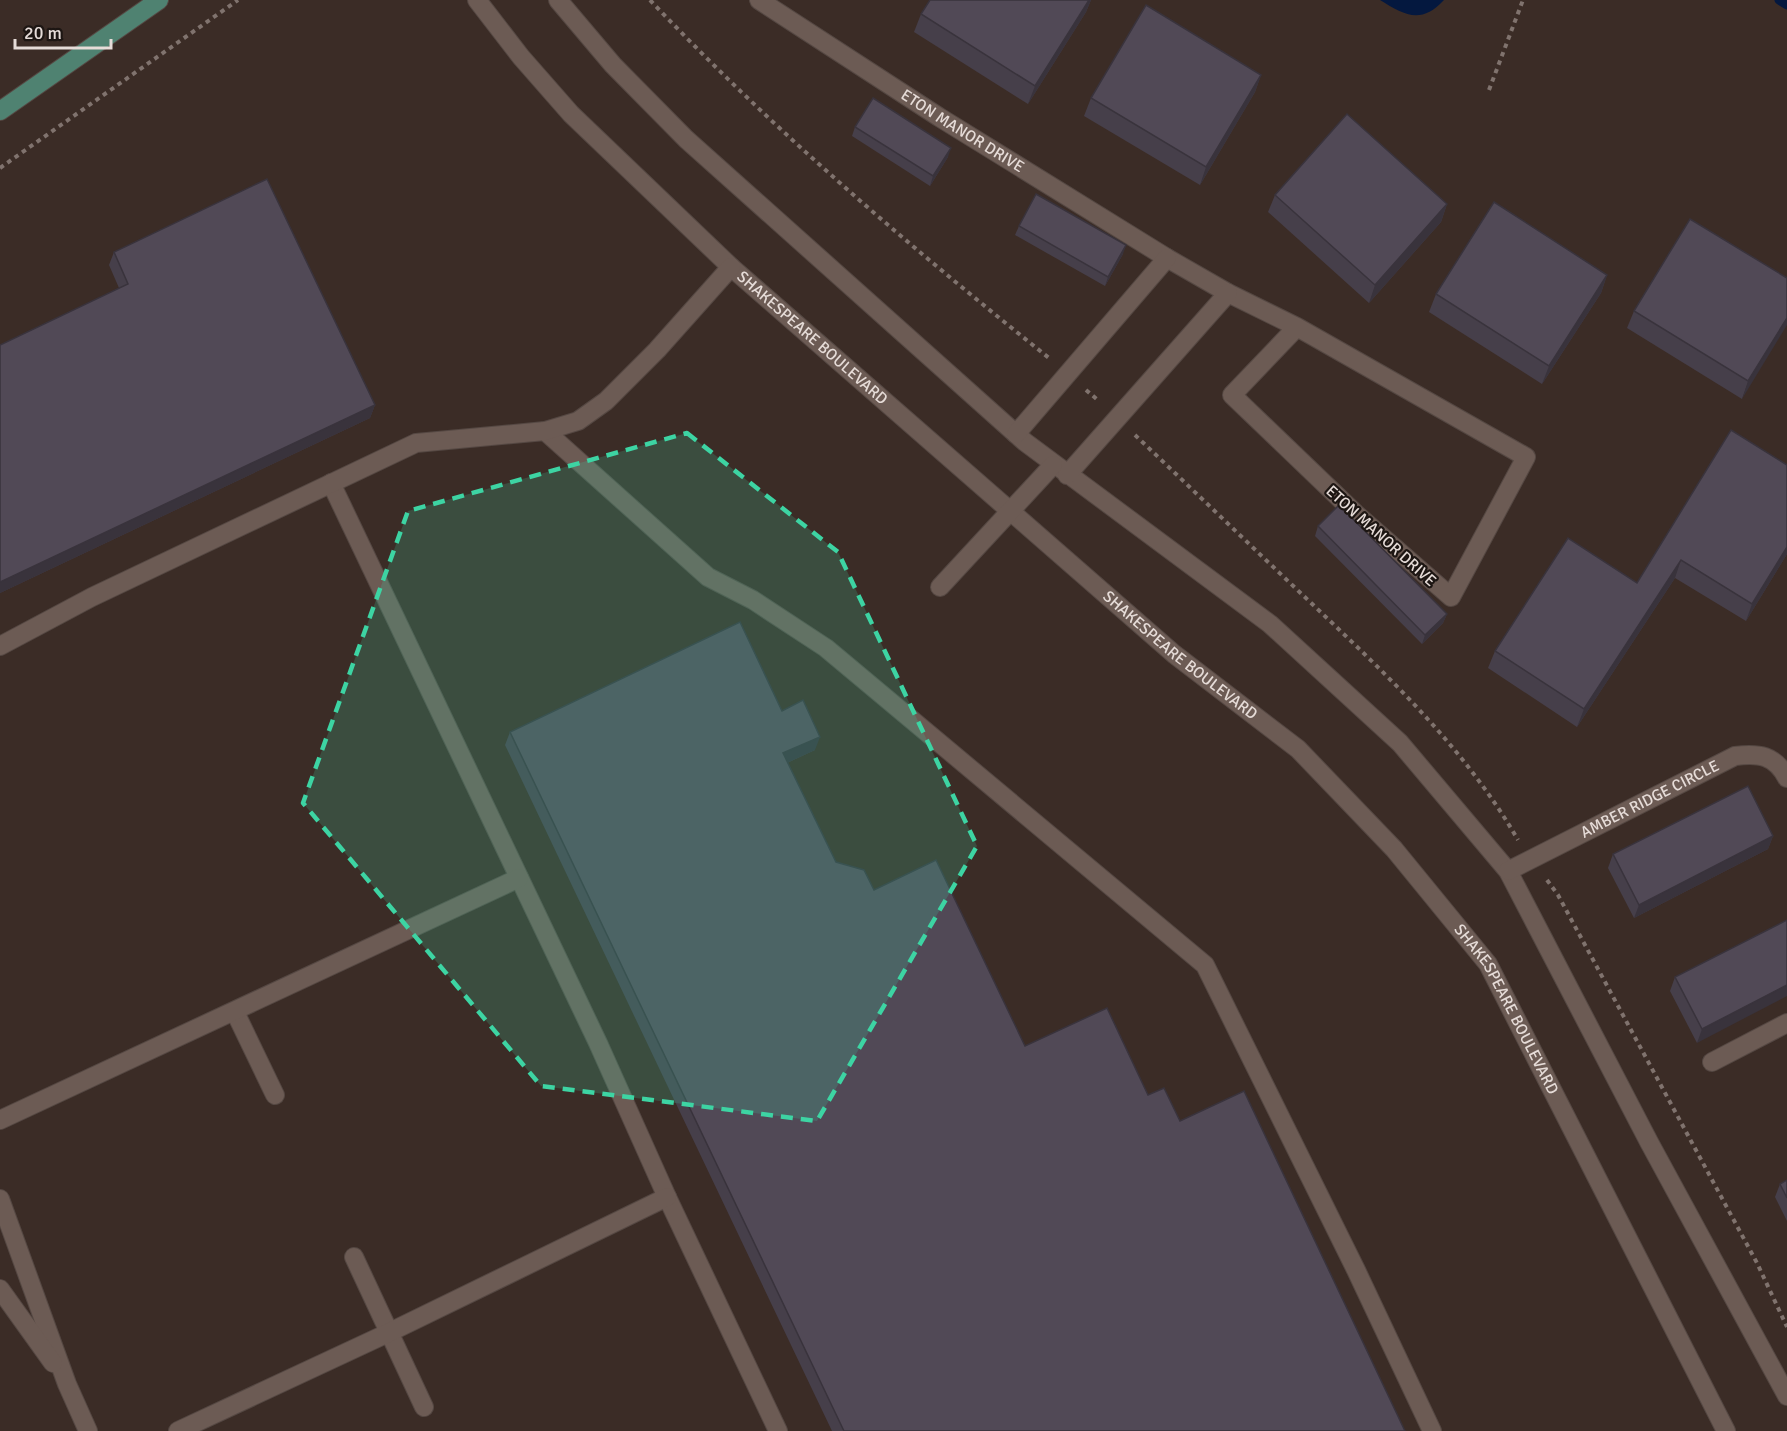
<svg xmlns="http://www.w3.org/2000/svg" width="1787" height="1431" font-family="Signika,sans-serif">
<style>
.water{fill:#04183f}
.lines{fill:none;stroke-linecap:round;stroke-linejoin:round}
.stream{stroke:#04183f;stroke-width:9}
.minor-casing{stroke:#554843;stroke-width:20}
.major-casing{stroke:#554843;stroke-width:20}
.path{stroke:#80736e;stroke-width:4;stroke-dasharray:4.5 4.5;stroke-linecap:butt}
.minor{stroke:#6c5b54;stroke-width:18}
.major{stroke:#4f8271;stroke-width:18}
.wall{fill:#463f4a}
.shaded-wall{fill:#39333c}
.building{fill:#514956;stroke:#39333c;stroke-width:1.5}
.marked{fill:#3dd4a3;fill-opacity:0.2;stroke:#3dd4a3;stroke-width:4.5;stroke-dasharray:12 8;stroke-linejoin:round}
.labels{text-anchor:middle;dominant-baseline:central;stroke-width:4.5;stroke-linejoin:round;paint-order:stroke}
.street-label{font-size:16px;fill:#e6dcd8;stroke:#1d1613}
</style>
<rect width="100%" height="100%" fill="#3b2c26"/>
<path class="water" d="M1380,0h64c-23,25 -40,15 -64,0z"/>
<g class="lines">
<path class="stream" d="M1779,0l8,5"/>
<g class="minor-casing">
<g id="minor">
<path id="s1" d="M477,0l44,57 50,57 160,153 443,387 124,95 96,100 94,115 238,467"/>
<path d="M558,0l55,65 73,74 339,303 245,182 130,119 108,128 141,271 138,254"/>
<path id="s2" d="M759,0l180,117 228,141 61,35 69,34 229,130 -75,140 -95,-83 -124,-119 65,-68"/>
<path d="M545,431l163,146 45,23 73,48 379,317 151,305 76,161"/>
<path d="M1016,434l151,-176"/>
<path d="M1067,475l161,-182"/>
<path d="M331,483l267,560 69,154 111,234"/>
<path d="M940,587l113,-122"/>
<path d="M0,646l92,-49 324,-154 129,-12 33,-10 28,-20 51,-51 74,-83"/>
<path id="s3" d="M1508,871l227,-115c24,-3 40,-1 52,22"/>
<path d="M235,1012l40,83"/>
<path d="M1712,1062l75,-39"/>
<path d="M0,1120l519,-242"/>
<path d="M0,1199l67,185 21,47"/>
<path d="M354,1257l70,150"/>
<path d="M0,1289l53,74"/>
<path d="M178,1431l210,-98 279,-136"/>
</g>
</g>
<g class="major-casing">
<path id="major" d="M0,111l159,-111"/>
</g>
<g class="path">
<path d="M650,0c123,130 259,246 399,358"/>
<path d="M1489,90l34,-90"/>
<path d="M0,168l238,-168"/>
<path d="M1086,390l13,11"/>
<path d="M1135,435c58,55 116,111 174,166 77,73 156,147 209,239"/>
<path d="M1547,880l11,15 199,368 30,64"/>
</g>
<use href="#minor" class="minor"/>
<use href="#major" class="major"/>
</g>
<g class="wall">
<path d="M930,0h161l-5,12 -58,92 -114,-72 7,-18z"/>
<path d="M1261,75l-6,17 -55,93 -116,-69 7,-18z"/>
<path d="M855,127l93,30 -18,29 -78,-50z"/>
<path d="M1275,195l172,9 -6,18 -72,81 -101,-91z"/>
<path d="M1019,226l104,28 -18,32 -90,-51z"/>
<path d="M114,252l261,153 -5,13 -370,175v-248l119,-57 -10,-23z"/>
<path d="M1607,275l-6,18 -59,91 -113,-72 7,-18z"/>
<path d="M1787,278l-45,121 -115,-71 7,-17z"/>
<path d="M1731,430l56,124 -41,67 -71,-43 -98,149 -89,-59 7,-17 142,-68z"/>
<path d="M1318,526l129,88 -4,9 -21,21 -107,-108z"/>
<path d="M782,711l33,39 -28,13 49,99 38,28 151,156 123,49 32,26 225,310h-573l-327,-686 5,-13z"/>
<path d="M1773,836l-5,13 -134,69 -26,-50 5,-14z"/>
<path d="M1787,920l-90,123 -27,-52 5,-14z"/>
<path d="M1787,1180v41l-12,-24 5,-13z"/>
</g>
<g class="shaded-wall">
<path d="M1089,0h2l-5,12 -58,92 7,-18z"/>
<path d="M1261,75l-6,17 -55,93 6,-18z"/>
<path d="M951,148l-3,9 -18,29 3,-10z"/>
<path d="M1447,204l-6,18 -72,81 6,-18z"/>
<path d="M1126,245l-3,9 -18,32 3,-9z"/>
<path d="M1607,275l-6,18 -59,91 7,-18z"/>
<path d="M1787,318v7l-45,74 6,-18z"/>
<path d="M375,405l-5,13 -370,175v-11z"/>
<path d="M1787,547v7l-41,67 6,-17z"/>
<path d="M1681,560l-6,18 -98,149 7,-18z"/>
<path d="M1447,614l-4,9 -21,21 3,-9z"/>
<path d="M820,737l-5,13 -37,17 5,-14z"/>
<path d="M1773,836l-5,13 -134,69 5,-13z"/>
<path d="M1787,985v11l-90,47 5,-14z"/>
</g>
<g class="building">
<path d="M930,0h159l-54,86 -114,-72z"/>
<path d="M1146,5l115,70 -55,92 -115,-69z"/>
<path d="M873,98l78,50 -18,28 -78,-49z"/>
<path d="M1347,114l100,90 -72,81 -100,-90z"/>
<path d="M267,179l108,226 -375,177v-237l128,-61 -14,-32z"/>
<path d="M1036,194l90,51 -18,32 -89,-51z"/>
<path d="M1494,202l113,73 -58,91 -113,-72z"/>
<path d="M1690,219l97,59v40l-39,63 -114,-70z"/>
<path d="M1731,430l56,35v82l-35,57 -71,-44 -97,149 -89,-58 73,-113 69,45z"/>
<path d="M1339,505l108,109 -22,21 -107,-109z"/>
<path d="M740,622l42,89 21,-11 17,37 -37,16 53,109 28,8 10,20 62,-30 89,186 82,-38 41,87 16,-7 16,33 64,-30 161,340h-561l-334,-699z"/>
<path d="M1748,786l25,50 -134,69 -26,-51z"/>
<path d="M1787,920v65l-85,44 -27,-52z"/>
<path d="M1787,1180v18l-7,-14z"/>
</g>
<path class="marked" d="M687,433l151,119 139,294 -160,275 -276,-35 -238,-283 105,-292z"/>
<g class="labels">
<g class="street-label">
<text stroke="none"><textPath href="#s2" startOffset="242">ETON MANOR DRIVE</textPath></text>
<text stroke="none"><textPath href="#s1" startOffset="477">SHAKESPEARE BOULEVARD</textPath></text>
<text transform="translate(1381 536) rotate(42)">ETON MANOR DRIVE</text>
<text stroke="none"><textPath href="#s1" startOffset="963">SHAKESPEARE BOULEVARD</textPath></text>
<text stroke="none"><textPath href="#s3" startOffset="159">AMBER RIDGE CIRCLE</textPath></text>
<text stroke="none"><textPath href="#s1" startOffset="1449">SHAKESPEARE BOULEVARD</textPath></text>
</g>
</g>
<path d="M15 39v9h96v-9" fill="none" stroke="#e6dcd8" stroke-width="3"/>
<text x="24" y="39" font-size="18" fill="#e6dcd8" stroke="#1d1613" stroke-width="4.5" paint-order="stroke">20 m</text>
</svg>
